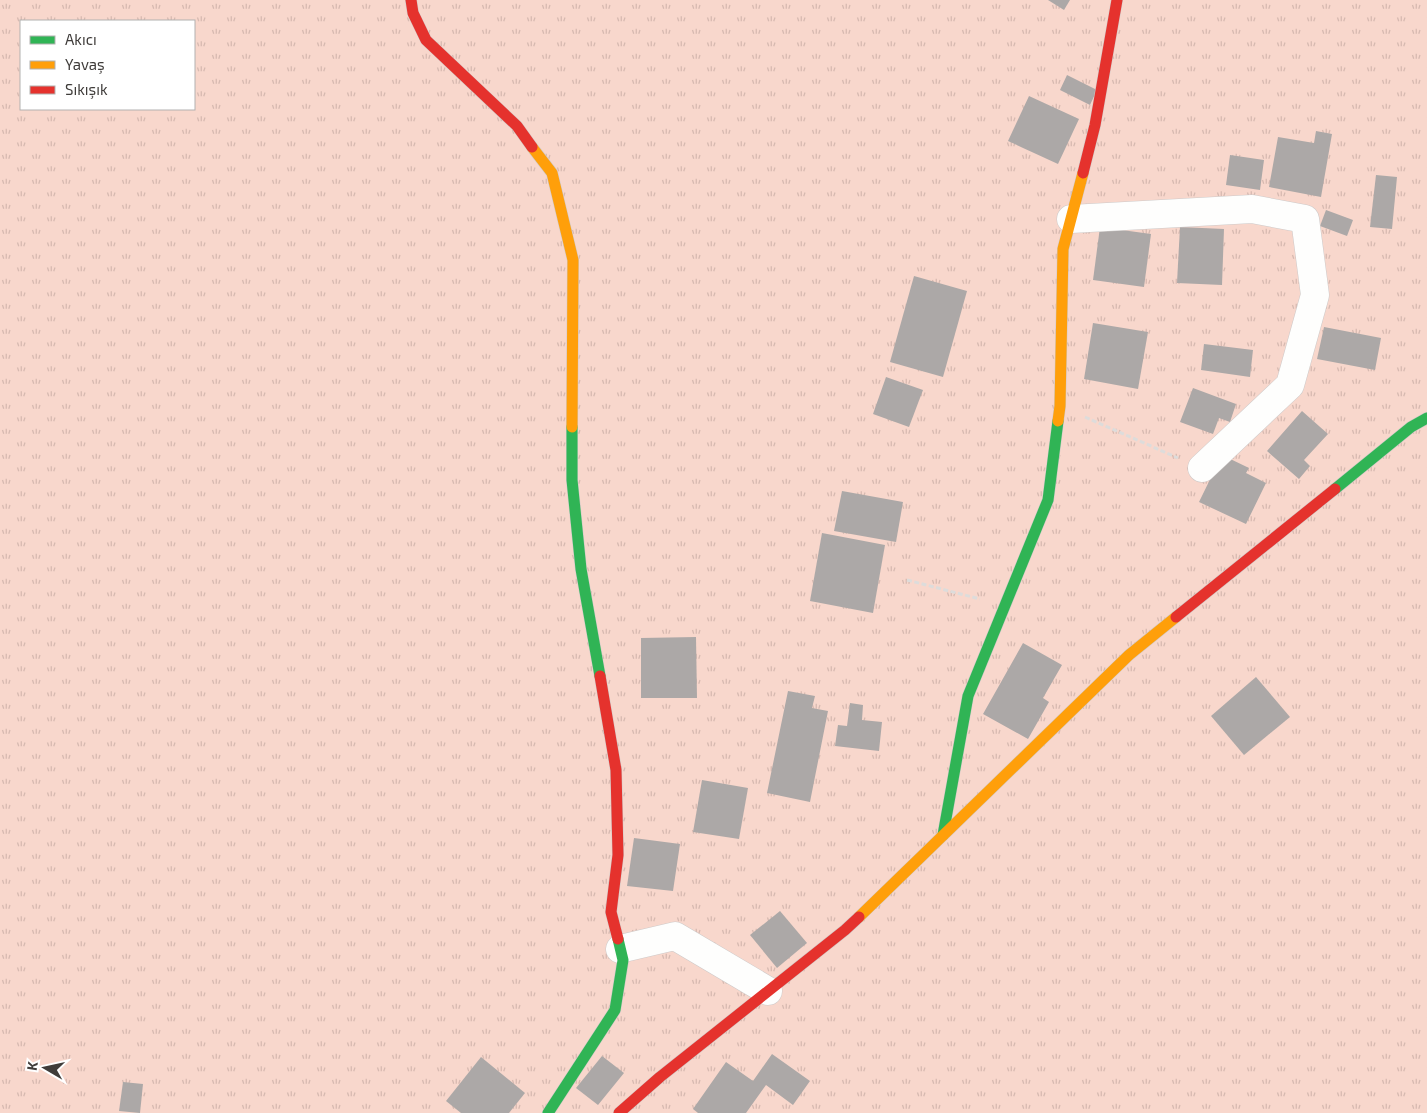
<svg xmlns="http://www.w3.org/2000/svg" width="1427" height="1113" font-family="'Exo 2',sans-serif">
<style>
.park{fill:url(#park-tufts);fill-rule:evenodd}
.building{fill:#aca8a7}
.lines{fill:none;stroke-linecap:round;stroke-linejoin:round}
.street-casing{stroke:#cecac9;stroke-width:29}
.fast-casing{stroke:#cecac9;stroke-width:12}
.slow-casing{stroke:#cecac9;stroke-width:12}
.jam-casing{stroke:#cecac9;stroke-width:12}
.path{stroke:#dddcdb;stroke-width:3;stroke-dasharray:5 2.5;stroke-linecap:butt}
.street{stroke:#fefefd;stroke-width:28}
.fast{stroke:#30b455;stroke-width:11}
.slow{stroke:#ff9f0a;stroke-width:11}
.jam{stroke:#e5322d;stroke-width:11}
</style>
<defs>
<pattern id="park-tufts" width="24" height="20" patternUnits="userSpaceOnUse" patternTransform="scale(1.25)"><rect width="24" height="20" fill="#f8d7cc"/><path d="M3 7l-1-3M5 7V3M7 7l1-3M15 17l-1-3M17 17v-4M19 17l1-3" fill="none" stroke="#d6b9b0"/></pattern>
</defs>
<rect width="100%" height="100%" fill="#fbf5f4"/>
<path class="park" d="M0,0h1427v1113h-1427zM21,21h173v88h-173z"/>
<g class="building">
<path d="M1048,0h22l-6,10z"/>
<path d="M1067,75l30,15 -7,15 -30,-15z"/>
<path d="M1029,96l50,23 -21,45 -50,-23z"/>
<path d="M1316,131l16,3 -11,63 -52,-10 9,-50 36,6z"/>
<path d="M1230,155l34,5 -4,30 -34,-5z"/>
<path d="M1376,175l21,2 -5,52 -22,-2z"/>
<path d="M1326,210l27,10 -6,16 -27,-10z"/>
<path d="M1100,227l51,7 -7,53 -51,-7z"/>
<path d="M1180,227l44,2 -2,56 -45,-2z"/>
<path d="M914,276l53,15 -24,86 -53,-15z"/>
<path d="M1093,323l55,9 -10,57 -54,-10z"/>
<path d="M1324,327l57,11 -6,32 -58,-11z"/>
<path d="M1204,344l49,6 -3,27 -49,-7z"/>
<path d="M886,377l37,13 -14,37 -36,-13z"/>
<path d="M1193,388l43,16 -6,18 -11,-4 -6,16 -33,-12z"/>
<path d="M1302,411l26,23 -24,26 6,6 -11,13 -32,-28z"/>
<path d="M1222,455l27,13 -3,5 20,10 -20,41 -47,-22z"/>
<path d="M842,491l61,11 -7,40 -62,-11z"/>
<path d="M822,533l63,12 -12,68 -63,-12z"/>
<path d="M696,637l1,61h-56v-60z"/>
<path d="M1023,643l39,22 -19,33 6,4 -21,37 -45,-25z"/>
<path d="M1256,677l34,40 -46,38 -33,-39z"/>
<path d="M788,691l27,5 -3,12 16,3 -18,91 -43,-9z"/>
<path d="M850,703l13,2 -1,15 20,2 -3,29 -44,-5 3,-21 9,1z"/>
<path d="M702,780l46,8 -9,51 -46,-7z"/>
<path d="M634,838l46,6 -7,47 -46,-5z"/>
<path d="M780,911l27,32 -30,25 -27,-33z"/>
<path d="M772,1054l38,27 -17,24 -27,-20 -20,28h-48l-5,-4 33,-47 27,19z"/>
<path d="M602,1056l22,17 -26,32 -22,-17z"/>
<path d="M481,1057l44,36 -16,20h-48l-15,-12z"/>
<path d="M123,1082l20,2 -3,29 -21,-2z"/>
</g>
<g class="lines">
<g class="street-casing">
<g id="street">
<path d="M1071,219l181,-10 53,10 10,76 -25,90 -88,83"/>
<path d="M620,949l55,-13 93,55"/>
</g>
</g>
<g class="fast-casing">
<g id="fast">
<path d="M572,427v53l9,89 19,107"/>
<path d="M1335,489l76,-62 16,-9"/>
<path d="M943,835l25,-139 80,-196 10,-79"/>
<path d="M548,1113l67,-103 8,-50 -5,-21"/>
</g>
</g>
<g class="slow-casing">
<g id="slow">
<path d="M532,147l20,26 21,87 -1,167"/>
<path d="M1058,421l2,-15 3,-157 20,-76"/>
<path d="M859,917l270,-262 47,-38"/>
</g>
</g>
<g class="jam-casing">
<g id="jam">
<path d="M411,0l2,13 13,27 91,86 15,21"/>
<path d="M1083,173l12,-48 22,-125"/>
<path d="M1176,617l159,-128"/>
<path d="M600,676l16,94 2,85 -7,57 7,27"/>
<path d="M619,1113l41,-36 185,-147 14,-13"/>
</g>
</g>
<g class="path">
<path d="M1085,417l93,41"/>
<path d="M907,580l73,19"/>
</g>
<use href="#street" class="street"/>
<use href="#fast" class="fast"/>
<use href="#slow" class="slow"/>
<use href="#jam" class="jam"/>
</g>
<rect x="20" y="20" width="175" height="90" fill="#ffffff" stroke="#b2b1b0"/>
<rect x="30" y="36" width="25" height="8" fill="#30b455" stroke="#b2b1b0"/>
<text x="65" y="45" font-size="15" fill="#3f3c3a">Akıcı</text>
<rect x="30" y="61" width="25" height="8" fill="#ff9f0a" stroke="#b2b1b0"/>
<text x="65" y="70" font-size="15" fill="#3f3c3a">Yavaş</text>
<rect x="30" y="86" width="25" height="8" fill="#e5322d" stroke="#b2b1b0"/>
<text x="65" y="95" font-size="15" fill="#3f3c3a">Sıkışık</text>
<g transform="translate(45 1068) rotate(279)" stroke="#ffffff" stroke-width="4" paint-order="stroke">
<path d="M0-4L9 19L0 12L-9 19Z" fill="#3f3c3a"/>
<text y="-8" font-size="14" font-weight="bold" text-anchor="middle" fill="#3f3c3a">K</text>
</g>
</svg>
